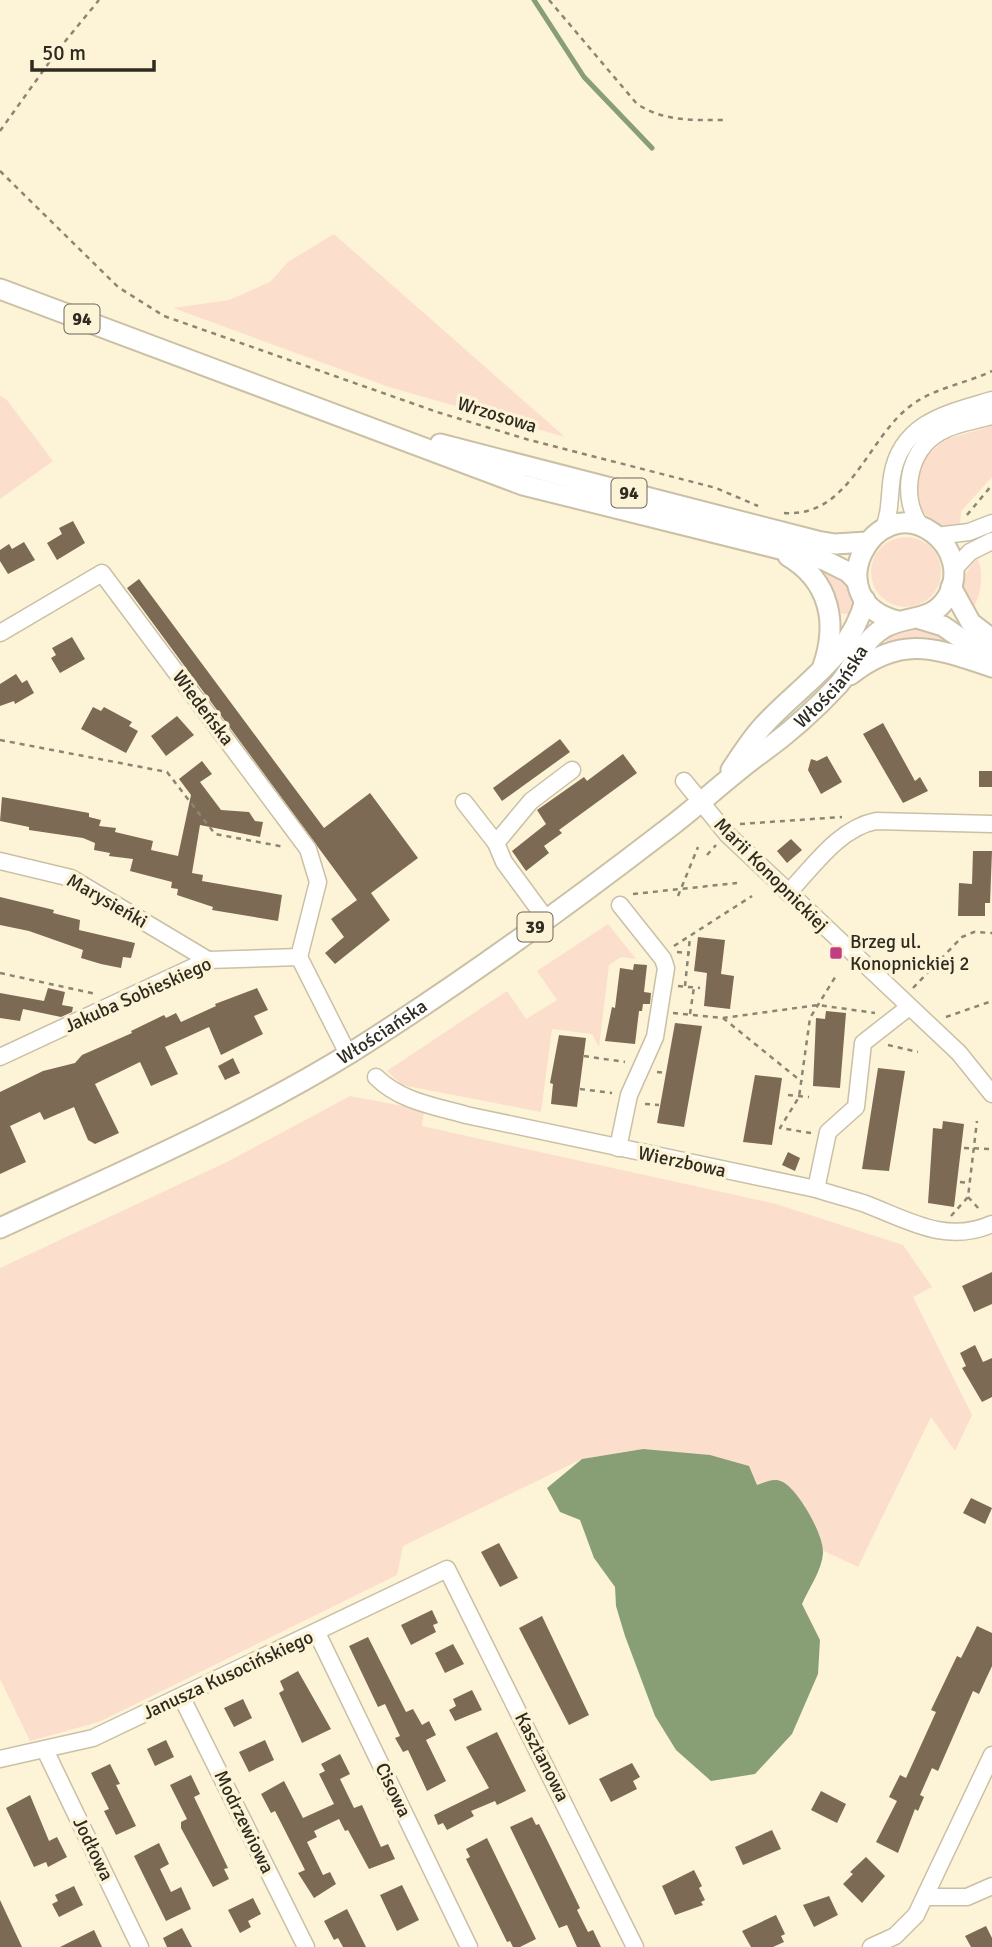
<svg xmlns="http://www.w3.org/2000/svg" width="992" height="1947" font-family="Signika,sans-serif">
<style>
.green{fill:#fcdecd}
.water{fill:#889f76}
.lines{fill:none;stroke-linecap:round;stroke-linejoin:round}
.stream{stroke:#889f76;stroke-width:5}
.building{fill:#7c6a55}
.minor-casing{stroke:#cac0a5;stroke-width:19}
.major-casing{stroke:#cac0a5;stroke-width:23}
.path{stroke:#8b8573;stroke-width:2.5;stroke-dasharray:5 5;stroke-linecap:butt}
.minor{stroke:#fff;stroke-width:16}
.major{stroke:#fff;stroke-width:19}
.poi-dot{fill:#c23e84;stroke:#fdf3d7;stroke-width:2.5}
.labels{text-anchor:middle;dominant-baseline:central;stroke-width:7;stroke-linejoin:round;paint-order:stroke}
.shield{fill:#fdf3d7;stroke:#6c6757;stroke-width:2}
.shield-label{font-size:18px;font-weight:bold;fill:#2e2b20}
.street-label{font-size:19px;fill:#2e2b20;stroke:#fdf3d7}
.poi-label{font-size:19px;fill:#2e2b20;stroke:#fdf3d7;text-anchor:start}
</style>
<rect width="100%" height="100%" fill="#fdf3d7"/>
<g class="green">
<path d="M334,234l231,203 -176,-50 -216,-79 56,-8 41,-18 18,-20z"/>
<path d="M0,396l6,3 47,62 -53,38z"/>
<path d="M992,426v51l-31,34 -1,15 -11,3c-35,-10 -34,-36 -29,-67l26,-23z"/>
<circle cx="906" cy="572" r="35"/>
<path d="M977,559c8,12 4,42 -7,52 -8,-22 -11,-34 7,-52z"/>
<path d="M813,565l31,12 10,17 -1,21 -14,-2 -9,-26z"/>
<path d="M922,627l26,9 -3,7 -56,2 -6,-9z"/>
<path d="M608,924l28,35 -15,-2 -12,8 -10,82 -7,-13 -40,-5 -11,83 -139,-27 -15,-14 120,-80 19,28 31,-19 -20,-29z"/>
<path d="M350,1096l74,14 -2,16 354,78 127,41 29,42 -19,10 59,118 -17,36 -24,-34 -73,150 -34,-16 -20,-47 -20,-21 -27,2 -114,-36 -61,10 -179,87 -6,29 -298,147 -69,19 -30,-62v-411l227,-106z"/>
</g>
<path class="water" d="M643,1449l67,6 39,11 8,19c9,-3 17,-8 26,-3 16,9 41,53 40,71 -1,17 -14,35 -21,51l18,36 -2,34 -26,60 -37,40 -44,7 -35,-31 -21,-34 -30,-80 -9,-30 -1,-19 -21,-29 -14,-38 -20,-8 -13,-24 35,-29z"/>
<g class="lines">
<path class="stream" d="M534,0l50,77 68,71"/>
</g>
<g class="building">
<path d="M73,521l12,22 -28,17 -10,-17 15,-9 -3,-6z"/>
<path d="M24,542l11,18 -27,14 -8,-13v-11l9,-6 3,5z"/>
<path d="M139,579l185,249 46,-35 48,65 -47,35 19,27 -55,44 -10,-11 19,-16 -13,-18 26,-19 -230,-312z"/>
<path d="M72,637l13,22 -25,14 -9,-15 5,-3 -4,-7z"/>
<path d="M16,674l6,9 5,-3 7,13 -19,11 -1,-3 -14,5v-22z"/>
<path d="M93,707l8,4 3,-4 28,15 -3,4 9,5 -12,22 -45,-24z"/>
<path d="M177,716l17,19 -28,21 -15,-20z"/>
<path d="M883,723l32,58 5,-4 8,14 -25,12 -40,-69z"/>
<path d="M560,739l10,13 -68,49 -9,-13z"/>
<path d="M623,754l14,19 -78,57 3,3 -18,13 5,7 -23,18 -14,-20 34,-27 -9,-14 47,-33 3,4z"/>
<path d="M827,756l15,26 -21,12 -13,-24 3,-11 6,2z"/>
<path d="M202,761l10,13 -12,8 21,28 28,2 6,9 8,1 -3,15 -60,-12 -8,48 11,2 -1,6 80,14 -4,26 -66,-11 1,-3 -36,-12 1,-6 -7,-1 1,-6 -42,-11 3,-12 -24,-3 1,-3 -16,-3 1,-7 -12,-5 -54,-8v-3l-29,-6 2,-24 33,6 54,10v4l12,3 -2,6 17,2 -1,4 38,9 -2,9 27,6 13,-61 -12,-16z"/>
<rect x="979" y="771" width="13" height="16"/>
<path d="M791,839l11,11 -15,13 -10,-12z"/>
<path d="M973,851h19l-2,52h-5v13h-27l1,-33 13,1z"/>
<path d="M0,897l54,13 -1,3 27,7 -1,10 56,13 -4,15 -8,-1 -2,11 -20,-4 -20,-6 2,-8 -54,-19 -29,-6z"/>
<path d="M698,937l27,3 -4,34 13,2 -4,33 -26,-3 3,-33 -13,-2z"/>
<path d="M634,964l13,1 -3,27 7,1 -1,11h-7l-1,7h-3l-4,33 -30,-3 7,-34 3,1 5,-40 13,2z"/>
<path d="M48,988l17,4 -3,13 11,2 -1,5 -11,5 -38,-8 -3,12 -20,-3v-25l44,8z"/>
<path d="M257,988l11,22 -14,6 9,18 -42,21 -12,-28 -44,20 13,27 -27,12 -11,-24 -45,22 24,49 -24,11 -7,-4 -14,-33 -30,13 -4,-8 -30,14 16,36 -26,12v-82l43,-21 32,-8 7,-8 50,-22 -1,-2 33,-16 2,3 10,-5 5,9 35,-16 -1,-2z"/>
<path d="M826,1011l20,2 -6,75 -27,-2 3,-68 9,1z"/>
<path d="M675,1023l27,3 -18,101 -27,-4z"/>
<path d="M559,1035l27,3 -9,69 -26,-3 2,-20 -3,-1z"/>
<path d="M233,1058l7,15 -15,7 -7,-14z"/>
<path d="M878,1068l27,3 -16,100 -27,-2z"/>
<path d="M755,1075l27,3 -10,67 -29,-3z"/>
<path d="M943,1121l21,3 -10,83 -26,-4 5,-75 9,1z"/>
<path d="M788,1152l12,6 -5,13 -13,-6z"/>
<path d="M992,1272v32l-18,8 -12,-26z"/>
<path d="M975,1345l8,17 9,-4v39l-10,5 -20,-34 4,-2 -6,-13z"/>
<path d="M971,1498l21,10 -7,16 -22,-11z"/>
<path d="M499,1543l19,35 -18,9 -19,-35z"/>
<path d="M432,1610l6,13 -5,2 3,7 -25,13 -10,-20z"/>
<path d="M542,1616l47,99 -20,10 -50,-97z"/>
<path d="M977,1626l15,7v33l-13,28 -6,-3 -35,80 -6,-3 -12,27 4,2 -6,14 -3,-2 -17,44 -22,-11 21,-41 -8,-4 11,-22 6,3 30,-66 -5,-2 26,-54 4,2z"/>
<path d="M368,1637l38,75 7,-3 9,16 7,-4 7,14 -10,5 20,41 -19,10 -19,-41 -5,2 -8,-14 5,-2 -15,-32 -7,3 -29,-61z"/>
<path d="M453,1644l11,20 -19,9 -10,-20z"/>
<path d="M298,1671l33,58 -29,14 -23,-50 5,-3 -4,-9z"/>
<path d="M472,1690l10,20 -27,11 -6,-11 7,-4 -3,-7z"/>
<path d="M243,1699l9,19 -18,9 -10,-19z"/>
<path d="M497,1732l29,59 -29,14 -2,-4 -24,10 3,5 -27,14 -4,-7 -5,2 -4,-10 55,-27 -23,-41z"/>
<path d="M166,1740l8,17 -19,9 -8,-17z"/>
<path d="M265,1740l9,20 -25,12 -10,-20z"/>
<path d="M340,1754l10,20 -10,5 14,29 8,-3 19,42 7,-3 7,15 -26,10 -21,-39 -3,1 -6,-12 -25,12 3,6 -10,5 16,33 7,-3 6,12 -22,14 -16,-25 7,-3 -30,-59 -4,2 -10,-19 23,-13 19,37 31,-14 -15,-30 6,-3 -4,-7z"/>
<path d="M632,1763l8,14 -7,4 4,8 -26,13 -12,-23z"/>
<path d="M110,1764l10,20 -4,1 20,41 -20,9 -12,-24 5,-2 -18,-36z"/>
<path d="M191,1775l9,19 -6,3 34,71 -4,1 5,10 -16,8 -32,-59v-6l6,-3 -17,-34z"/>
<path d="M821,1791l25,13 -9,19 -26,-13z"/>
<path d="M30,1795l19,46 8,-4 10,20 -19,10 -2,-5 -12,5 -28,-59z"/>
<path d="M532,1817l4,8 3,-1 12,24 29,60 -3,2 11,22 5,-2 8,17h-24l-10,-22 -8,3 -49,-101z"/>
<path d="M772,1830l9,19 -38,16 -8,-18z"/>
<path d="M487,1838l49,101 -16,8h-7l-3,-6 -3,1 -41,-83 4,-2 -4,-8z"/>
<path d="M159,1843l10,21 -9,5 11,23 10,-5 10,22 -25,12 -32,-65z"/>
<path d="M866,1857l19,19 -23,27 -19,-19 10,-10 -3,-2z"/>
<path d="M694,1870l8,16 -3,2 6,12 -4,2 2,3 -28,10 -13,-29z"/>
<path d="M402,1885l17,35 -22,11 -17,-36z"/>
<path d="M74,1886l9,19 -24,12 -7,-13 6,-3 -3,-6z"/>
<path d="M829,1896l9,19 -24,12 -11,-22z"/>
<path d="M253,1898l8,16 -13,7 3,6 -11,6 -12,-23z"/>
<path d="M0,1900l22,47h-22z"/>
<path d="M347,1909l19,38h-23l-5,-9 -4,2 -10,-19z"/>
<path d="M776,1915l9,19 -4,2 3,6 -11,5h-22l-9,-16z"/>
<path d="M986,1926l6,12v9h-21l-6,-11z"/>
<path d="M182,1928l10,19h-25l-4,-9z"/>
<path d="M94,1930l8,17h-42z"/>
</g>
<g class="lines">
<g class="minor-casing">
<g id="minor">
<path d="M921,527c-21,-30 -14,-76 19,-95 15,-9 35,-11 52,-16"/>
<path d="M883,530c8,-18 6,-35 9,-54 9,-54 56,-63 100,-76"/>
<path d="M936,536l33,-4 23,-9"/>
<path d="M954,569l16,-17 22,-11"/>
<path d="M0,633l102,-60 206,276 10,33 -19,75"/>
<path d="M684,781l43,53 232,219 33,41"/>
<path d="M464,802l32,41"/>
<path d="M0,861l71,17 137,82"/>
<path d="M788,893c25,-26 51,-65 88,-72l116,3"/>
<path d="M546,919l-42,-57 -8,-19 35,-42 41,-31"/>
<path d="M0,1057l208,-97 91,-3 49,97"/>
<path d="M376,1077c24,24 58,29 90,38l350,74c15,5 31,9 47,14 43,16 82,42 129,21"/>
<path d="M618,1148l11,-53 26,-58 11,-69 -3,-9 -43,-54"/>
<path d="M816,1189l12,-57 28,-25 7,-64 46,-36"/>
<path d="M317,1633l152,314"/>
<path d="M182,1698l124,249"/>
<path d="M45,1750l95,197"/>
<path d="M0,1759l93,-21 354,-169 188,378"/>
<path d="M925,1897h42l25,-11"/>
<path d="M871,1947l24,-11 21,-21 76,-160"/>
</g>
</g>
<g class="major-casing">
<g id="major">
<path d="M0,289l523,196 301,75 24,12 9,9"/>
<path d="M440,444l377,97 18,3 32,-2"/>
<path d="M788,556c42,25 50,67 35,110"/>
<path d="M951,587l20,36 21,16"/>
<path d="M920,619l23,7 49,34"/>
<path d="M850,675c52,-41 85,-27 142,-8"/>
<path d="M731,770c10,-15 20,-31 32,-44 37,-41 88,-69 102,-126"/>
<path id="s1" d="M0,1228c117,-54 242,-108 352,-176 106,-67 210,-142 310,-219 34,-25 64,-54 98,-79 28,-20 56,-45 79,-70 15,-18 22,-41 43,-55 23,-15 50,-5 66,-33 12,-22 5,-48 -15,-63 -59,-44 -118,68 -35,88"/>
</g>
</g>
<g class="path">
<path d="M549,0l88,104c28,18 56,16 88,16"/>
<path d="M0,131l58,-81 41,-50"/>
<path d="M0,171l118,116 46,29 273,96 89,27 190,49 42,18"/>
<path d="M784,513c67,5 83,-77 129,-109 22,-16 54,-21 79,-33"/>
<path d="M967,515l25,-30"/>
<path d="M0,740l167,32 48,62 70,13"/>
<path d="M740,824l102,-7"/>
<path d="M707,855l9,-10"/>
<path d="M633,894l104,-11"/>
<path d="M678,896l20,-49"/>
<path d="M674,946l78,-50"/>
<path d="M677,952l13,1"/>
<path d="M0,973l96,21"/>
<path d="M678,986l22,2"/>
<path d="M685,986l5,-49"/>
<path d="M913,988l49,-51 12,-5 18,1"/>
<path d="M673,1013l50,5 95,-13 57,8"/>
<path d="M690,1014l4,-27"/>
<path d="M946,1017l46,-16"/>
<path d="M723,1018l79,64"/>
<path d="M888,1045l30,7"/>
<path d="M584,1056l41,6"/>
<path d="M657,1072l9,1"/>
<path d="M580,1089l32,4"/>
<path d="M788,1095l21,2"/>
<path d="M645,1104l14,1"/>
<path d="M811,1133l-31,-5 19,-31 11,-79 27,-44"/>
<path d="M964,1148l28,1"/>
<path d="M960,1182l9,1"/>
<path d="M968,1197l12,13"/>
<path d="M951,1216l17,-19 9,-76"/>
</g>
<use href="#minor" class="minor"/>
<use href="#major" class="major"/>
</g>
<rect class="poi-dot" x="829" y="946" width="14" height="14" rx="3.5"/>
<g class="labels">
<g class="shield">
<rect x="64.5" y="304.5" width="35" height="29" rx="5"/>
<rect x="611.5" y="478.5" width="35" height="29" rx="5"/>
<rect x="517.5" y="912.5" width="35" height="29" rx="5"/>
</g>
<g class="shield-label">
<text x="82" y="319">94</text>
<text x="629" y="493">94</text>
<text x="535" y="927">39</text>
</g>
<g class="street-label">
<text transform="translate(497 415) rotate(17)">Wrzosowa</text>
<text stroke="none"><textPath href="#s1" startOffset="998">Włościańska</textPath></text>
<text transform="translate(203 708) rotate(53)">Wiedeńska</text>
<text transform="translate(771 875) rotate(45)">Marii Konopnickiej</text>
<text transform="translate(107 901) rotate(30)">Marysieńki</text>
<text transform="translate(138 995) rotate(-24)">Jakuba Sobieskiego</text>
<text stroke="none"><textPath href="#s1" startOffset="430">Włościańska</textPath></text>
<text transform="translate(682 1162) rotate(12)">Wierzbowa</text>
<text transform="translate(228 1675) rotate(-25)">Janusza Kusocińskiego</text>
<text transform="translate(542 1757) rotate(63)">Kasztanowa</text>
<text transform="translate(393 1790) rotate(64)">Cisowa</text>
<text transform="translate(244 1822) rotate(64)">Modrzewiowa</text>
<text transform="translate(93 1849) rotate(64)">Jodłowa</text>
</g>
<g class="poi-label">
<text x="850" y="942">Brzeg ul.<tspan x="850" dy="22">Konopnickiej 2</tspan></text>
</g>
</g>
<path d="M32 60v10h122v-10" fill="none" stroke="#2e2b20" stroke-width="3.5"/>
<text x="42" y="60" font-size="21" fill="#2e2b20" stroke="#fdf3d7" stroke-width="5" paint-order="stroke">50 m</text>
</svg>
